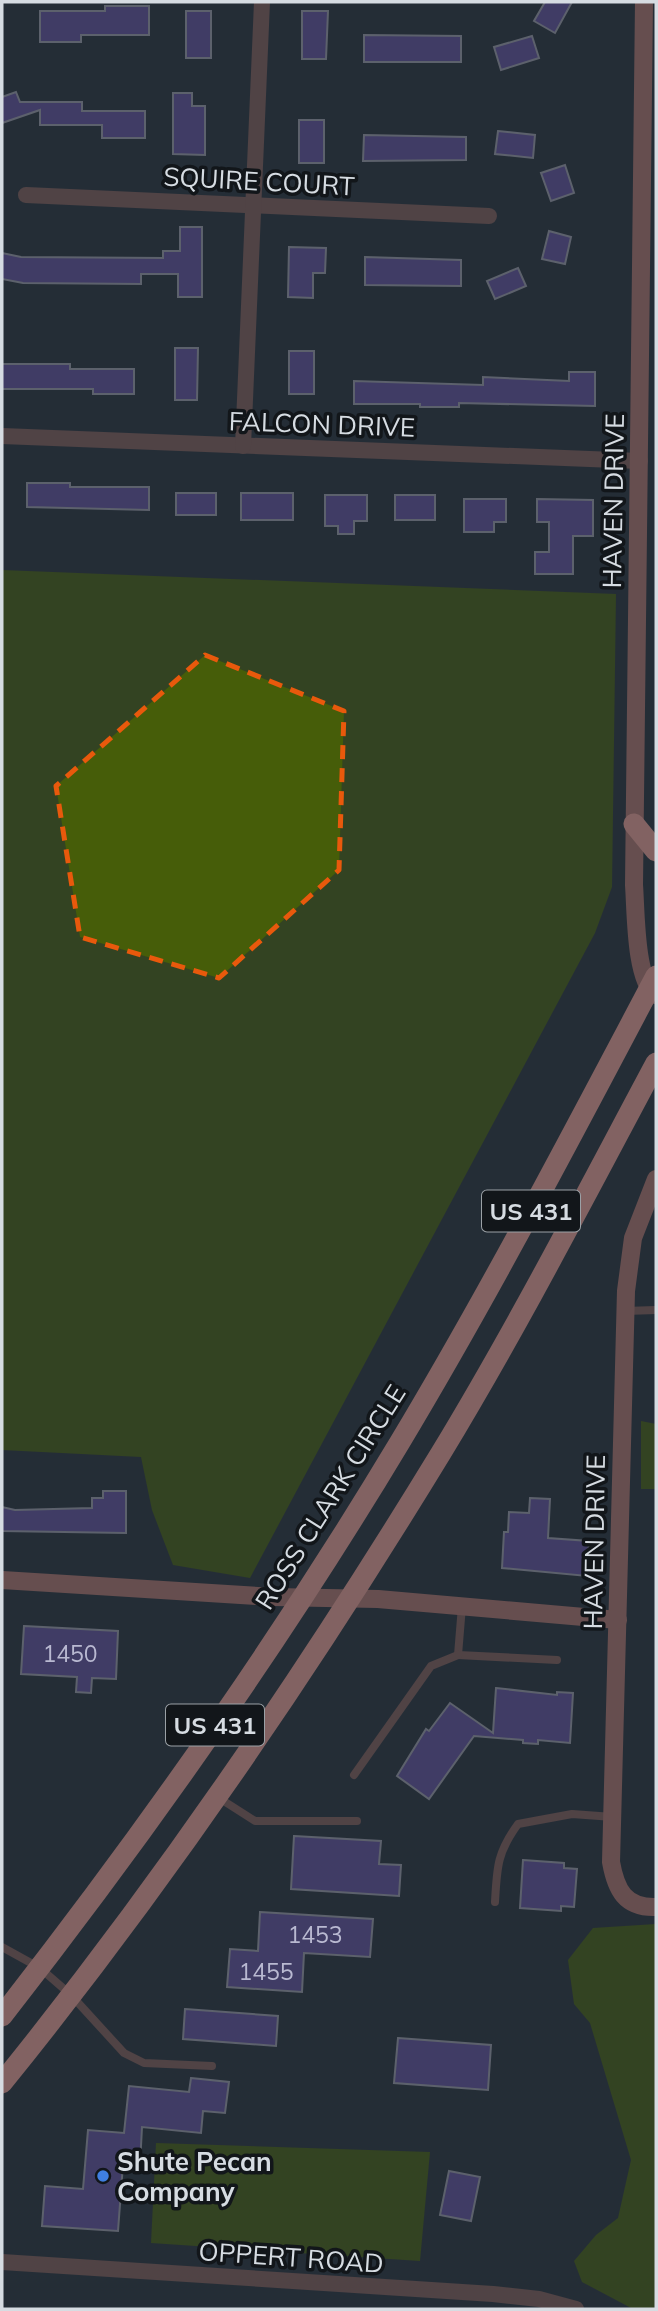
<svg xmlns="http://www.w3.org/2000/svg" width="658" height="2311" font-family="Mulish,sans-serif">
<style>
.green{fill:#465d09}
.building{fill:#624f9d;stroke:#a19fad;stroke-width:2}
.lines{fill:none;stroke-linecap:round;stroke-linejoin:round}
.lane{stroke:#855d57;stroke-width:8}
.street{stroke:#855d57;stroke-width:16}
.secondary{stroke:#b7766d;stroke-width:18}
.highway{stroke:#f3a397;stroke-width:21}
.marked{fill:none;stroke:#e8590c;stroke-width:5;stroke-dasharray:14 9;stroke-linejoin:round}
.shop-dot{fill:#3f7fe0;stroke:#12161a;stroke-width:2.5}
.labels{text-anchor:middle;dominant-baseline:central;stroke-width:7;stroke-linejoin:round;paint-order:stroke}
.number-label{font-size:23px;fill:#b9b9d1}
.shield{fill:#12161a;stroke:#9ba1a6;stroke-width:2}
.shield-label{font-size:24px;font-weight:bold;fill:#d6dce2}
.street-label{font-size:26px;fill:#d6dce2;stroke:#12161a}
.poi-label{font-size:26px;font-weight:bold;fill:#d6dce2;stroke:#12161a;text-anchor:start}
</style>
<rect width="100%" height="100%" fill="#252e37"/>
<g class="green">
<path d="M2,570l614,24 -4,293 -17,46 -345,645 -77,-13 -21,-55 -11,-53 -139,-7z"/>
<path d="M641,1421l15,3v65h-15z"/>
<path d="M656,1924v385h-23l-51,-27 -8,-21 22,-26 22,-17 13,-58 -41,-137 -16,-19 -6,-44 25,-32z"/>
<path d="M156,2143l274,9 -10,109 -269,-18z"/>
</g>
<g class="building">
<path d="M545,2h27l-17,31 -21,-12z"/>
<path d="M105,6h44v29h-68v7h-41v-31h65z"/>
<rect x="186" y="11" width="25" height="47"/>
<path d="M302,11h26l-2,48h-24z"/>
<path d="M364,35l97,1v26h-97z"/>
<path d="M532,36l7,22 -38,12 -7,-23z"/>
<path d="M16,92l4,10h62v9h63v27h-43v-13h-62v-15l-38,13v-26z"/>
<path d="M173,93h19v13h13v49l-32,-1z"/>
<rect x="299" y="120" width="25" height="43"/>
<path d="M498,131l37,4 -2,23 -38,-4z"/>
<path d="M364,135l102,2v23l-103,1z"/>
<path d="M565,165l9,28 -23,8 -10,-28z"/>
<path d="M180,227h22v70h-24v-23h-37v10l-118,-1 -21,-4v-26l19,4 142,1v-7h17z"/>
<path d="M549,231l22,6 -6,27 -23,-5z"/>
<path d="M289,247l37,1 -1,25h-12v25l-25,-1z"/>
<path d="M365,257l96,3v26l-96,-1z"/>
<path d="M518,268l8,18 -31,13 -8,-18z"/>
<path d="M175,348h23l-1,52h-22z"/>
<rect x="289" y="351" width="25" height="43"/>
<path d="M2,364h68v5h64v25h-41v-5h-91z"/>
<path d="M569,372h26v34l-136,-3v4h-39v-3h-66v-23l129,4v-8l86,4z"/>
<path d="M27,483h43v4h79v23l-122,-3z"/>
<rect x="176" y="493" width="40" height="22"/>
<rect x="241" y="493" width="52" height="27"/>
<path d="M325,495h42v26h-13v13h-16v-8h-13z"/>
<rect x="395" y="495" width="40" height="25"/>
<path d="M464,499h42v23h-12v10h-30z"/>
<path d="M537,499l56,1v36h-20v38h-38v-22h14v-30h-12z"/>
<path d="M103,1491h23v42l-124,-2v-24l13,3 77,-2v-10h11z"/>
<path d="M530,1498l20,1 -2,39 41,3 -2,35 -85,-8 2,-36h4l1,-20 20,1z"/>
<path d="M24,1626l94,5 -2,48 -24,-1 -1,15 -15,-1 1,-15 -56,-3z"/>
<path d="M496,1688l61,7v-3l16,1 -3,50 -32,-3v4l-15,-1v-3l-49,-4 -45,63 -32,-23 29,-47 3,2 21,-28 43,30z"/>
<path d="M294,1836l87,5 -2,23 22,1 -2,31 -108,-7z"/>
<path d="M523,1860l41,3v5l13,1 -3,38 -13,-1v5l-41,-3z"/>
<path d="M260,1912l113,7 -3,38 -66,-4 -2,39 -75,-5 3,-38 28,2z"/>
<path d="M185,2009l93,7 -2,30 -93,-7z"/>
<path d="M398,2038l93,7 -3,45 -94,-7z"/>
<path d="M191,2078l38,4 -4,31 -22,-2 -2,22 -59,-6 -2,38 -17,-1 -5,67 -76,-5 3,-40 38,3 5,-59 36,3 5,-47 60,6z"/>
<path d="M449,2171l31,6 -9,44 -31,-6z"/>
</g>
<g class="lines">
<g class="lane">
<path d="M625,1311l31,-1"/>
<path d="M462,1606l-4,49 99,5"/>
<path d="M354,1775l77,-109 27,-11"/>
<path d="M219,1798l36,23h102"/>
<path d="M495,1902c2,-35 2,-49 23,-78l54,-10 41,3"/>
<path d="M2,1947l38,21 31,27 53,58 20,10 68,3"/>
</g>
<g class="street">
<path d="M26,195l463,21"/>
<path d="M2,436l638,25"/>
<path d="M243,446l19,-444"/>
<path d="M2,2262l491,32 46,5 37,10"/>
</g>
<g class="secondary">
<path d="M644,2l-10,883c2,26 1,94 21,110"/>
<path d="M656,1179l-23,59 -7,53 -15,571c5,28 14,46 45,45"/>
<path d="M2,1580l272,17 104,2 240,21"/>
</g>
<g class="highway">
<path d="M634,824l22,27"/>
<path d="M2,2016c143,-183 278,-374 398,-574 91,-152 173,-309 256,-466"/>
<path d="M2,2083c161,-199 306,-412 439,-630 77,-127 145,-259 215,-390"/>
</g>
</g>
<path d="M0 0H658V2311H0ZM205,655l139,56 -5,159 -120,108 -139,-41 -24,-151z" fill="#252e37" fill-opacity=".55" fill-rule="evenodd"/>
<path class="marked" d="M205,655l139,56 -5,159 -120,108 -139,-41 -24,-151z"/>
<circle class="shop-dot" cx="103" cy="2176" r="7"/>
<g class="labels">
<g class="number-label">
<text x="70" y="1653">1450</text>
<text x="315" y="1934">1453</text>
<text x="266" y="1971">1455</text>
</g>
<g class="shield">
<rect x="482" y="1190.5" width="98" height="41" rx="5"/>
<rect x="166" y="1704.5" width="98" height="41" rx="5"/>
</g>
<g class="shield-label">
<text x="531" y="1211">US 431</text>
<text x="215" y="1725">US 431</text>
</g>
<g class="street-label">
<text transform="translate(259 181) rotate(3)">SQUIRE COURT</text>
<text transform="translate(322 424) rotate(2)">FALCON DRIVE</text>
<text transform="translate(613 501) rotate(-89)">HAVEN DRIVE</text>
<text transform="translate(330 1497) rotate(-58)">ROSS CLARK CIRCLE</text>
<text transform="translate(594 1542) rotate(-89)">HAVEN DRIVE</text>
<text transform="translate(291 2257) rotate(4)">OPPERT ROAD</text>
</g>
<g class="poi-label">
<text x="117" y="2161">Shute Pecan<tspan x="117" dy="30">Company</tspan></text>
</g>
</g>
<rect width="658" height="2311" fill="none" stroke="#d6dce2" stroke-width="7"/>
</svg>
